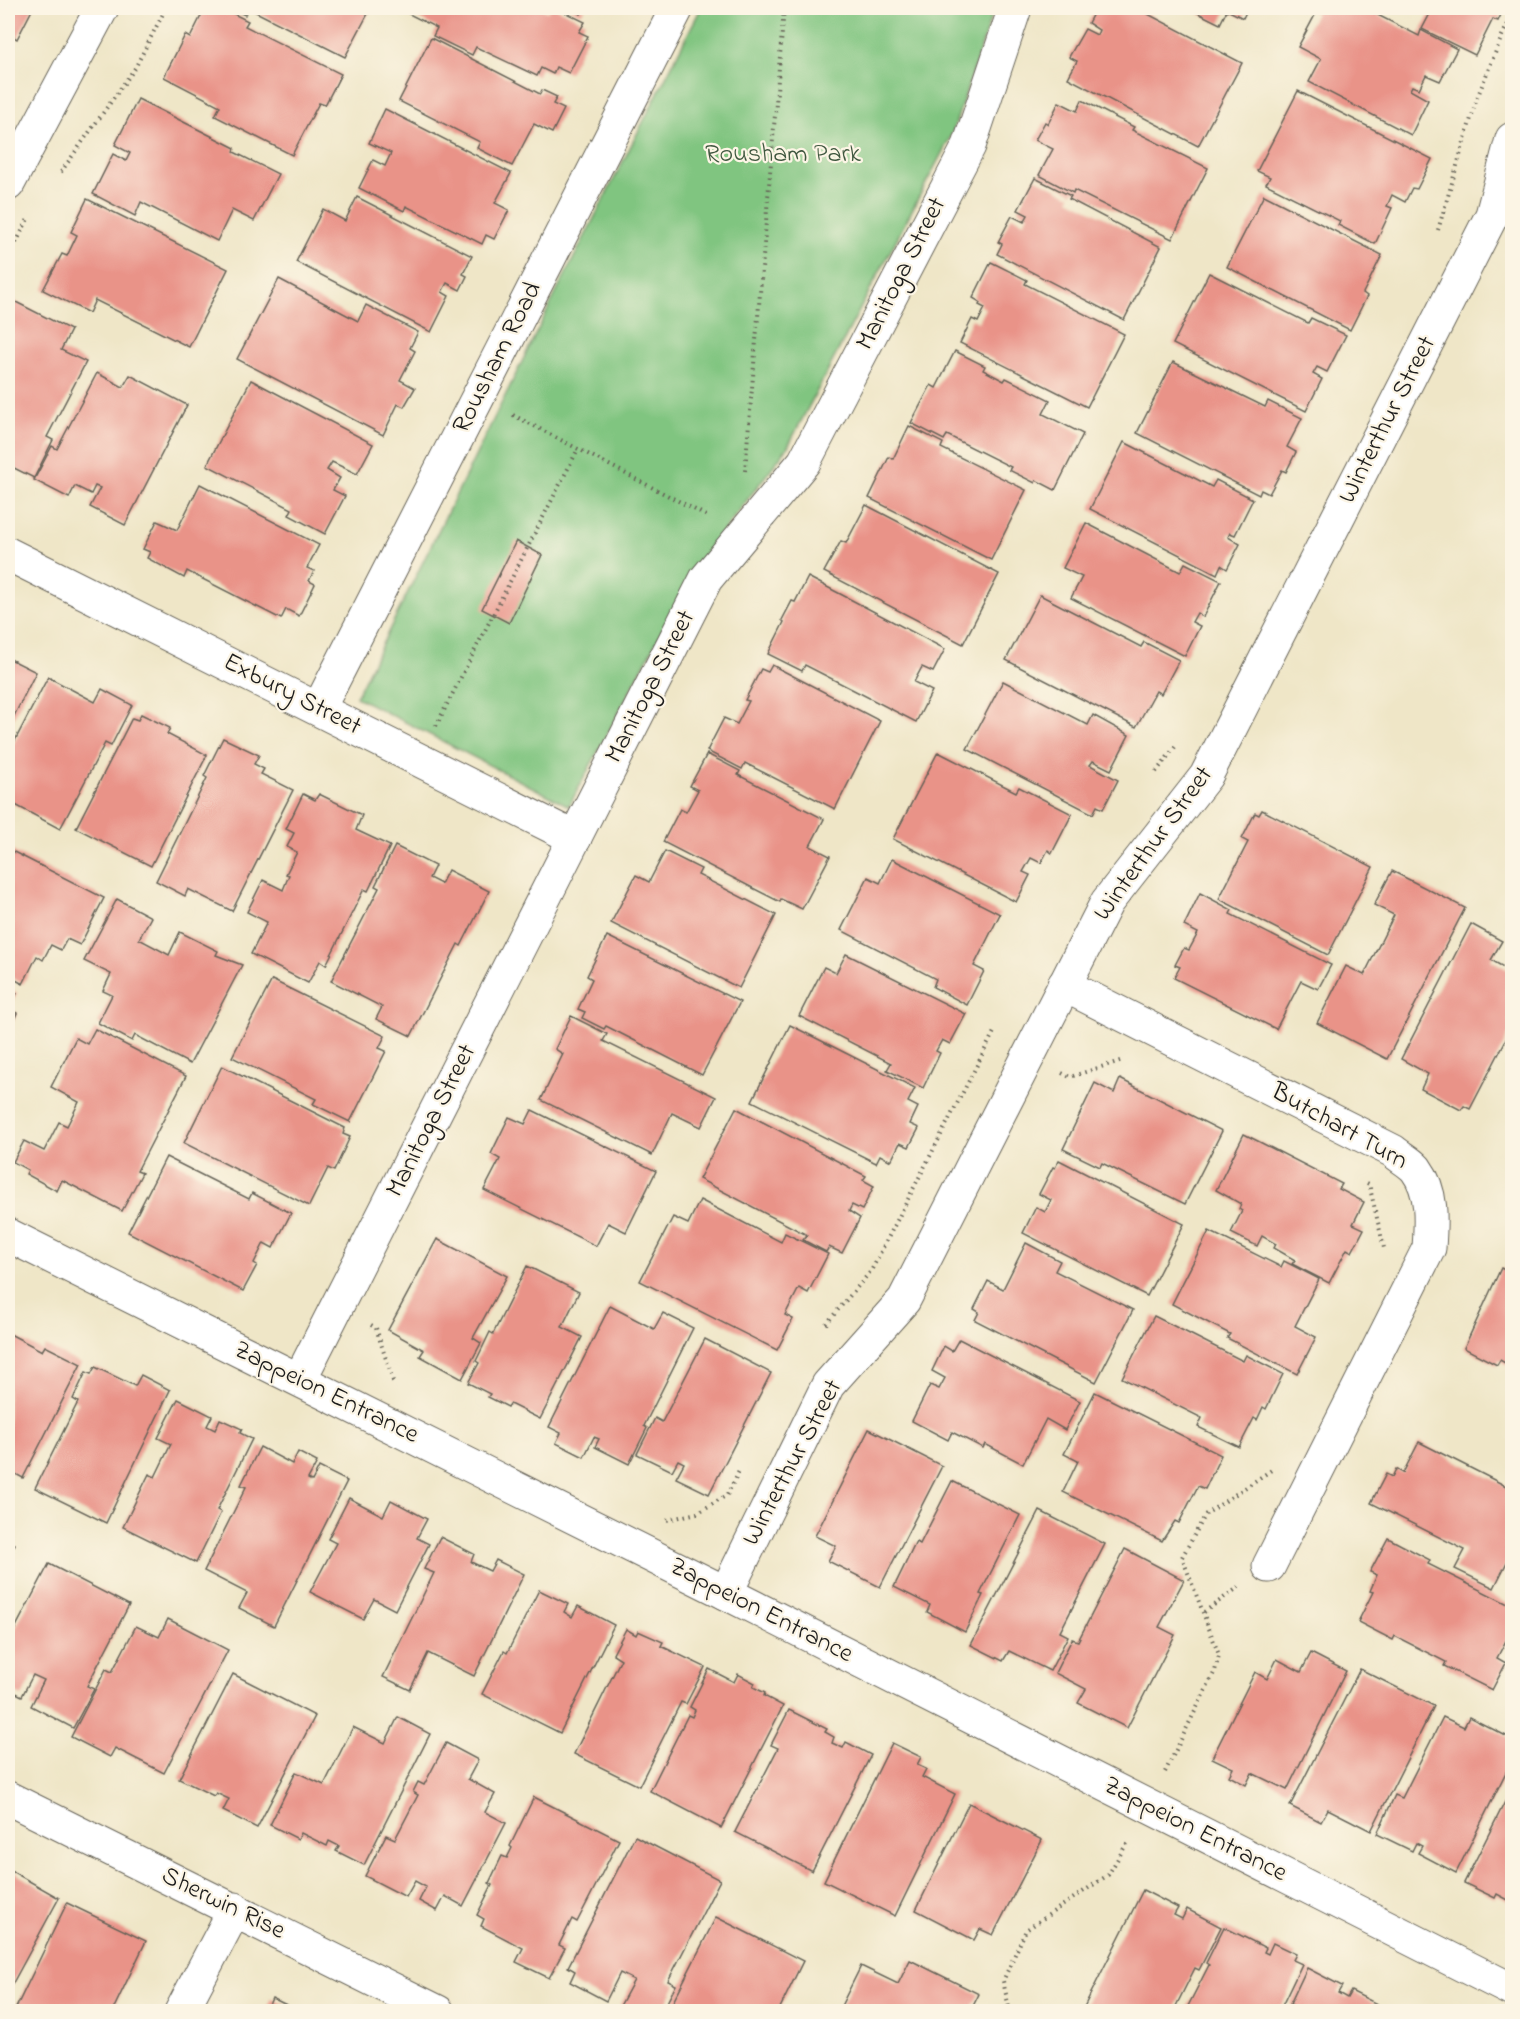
<svg xmlns="http://www.w3.org/2000/svg" width="1520" height="2019" font-family="'Indie Flower',sans-serif">
<style>
.park{fill:#80c580;stroke:#4e704e;stroke-width:1.5}
.building{fill:#e99388}
.lines{fill:none;stroke-linecap:round;stroke-linejoin:round}
.street-casing{stroke:#666358;stroke-width:35}
.path{stroke:#666358;stroke-width:4;stroke-dasharray:1.5 4.5;stroke-linecap:butt}
.street{stroke:#fff;stroke-width:33}
.labels{text-anchor:middle;dominant-baseline:central;stroke-width:4.5;stroke-linejoin:round;paint-order:stroke}
.park-label{font-size:26px;fill:#3f573f;stroke:#fcf5e5}
.street-label{font-size:26px;fill:#1c1c1c;stroke:#fcf5e5}
</style>
<rect width="100%" height="100%" fill="#fcf5e5"/>
<filter id="ink" filterUnits="userSpaceOnUse"><feTurbulence type="fractalNoise" baseFrequency=".0167" numOctaves="2"/><feDisplacementMap in="SourceGraphic" scale="12" xChannelSelector="R" yChannelSelector="G"/><feConvolveMatrix kernelMatrix="1 2 1 2 8 2 1 2 1" color-interpolation-filters="sRGB"/></filter>
<filter id="wash" filterUnits="userSpaceOnUse"><feTurbulence type="fractalNoise" baseFrequency=".008" numOctaves="4" result="noise"/><feDisplacementMap in="SourceGraphic" scale="24" xChannelSelector="R" yChannelSelector="G"/><feGaussianBlur stdDeviation="1.35" result="paint"/><feColorMatrix in="noise" values="0 0 0 0 0 0 0 0 0 0 0 0 0 0 0 0 0 1.4 0 .05"/><feComposite in="paint" operator="in"/></filter>
<g filter="url(#wash)">
<rect width="100%" height="100%" fill="#efe6c7"/>
<path class="park" d="M701,8h293l-42,126 -165,314 -91,119 -127,239 -213,-109 201,-406z"/>
<g id="blocks">
<g class="building">
<path d="M8,8h25l-16,31 -9,-5z"/>
<path d="M205,8h17l26,13 -3,5 96,48 -16,31 -6,-2 -27,52 -77,-39 5,-10 -56,-29 21,-42 5,3z"/>
<path d="M230,8h141l-26,49 -97,-49 -3,7z"/>
<path d="M410,8h130l8,4 2,-4h6l29,14 -6,10 9,4 -19,37 -13,-6 -3,7 -12,-6 -4,8 -61,-29 -4,8 -39,-19 4,-8 -30,-15z"/>
<path d="M568,8h17l-4,6z"/>
<path d="M1096,8h48l-2,3 100,52 -44,83 -130,-68 9,-17 -8,-4 16,-28 12,6 2,-5 -11,-7z"/>
<path d="M1188,8h60l-5,10 -16,-8 -7,14z"/>
<path d="M1305,8h59l55,28 2,-6 36,19 -17,32 -14,-6 -7,14 -7,-3 -2,4 18,10 -17,35 -102,-53 12,-23 -23,-12 18,-34z"/>
<path d="M1433,8h71l-6,13 -5,-2 -18,36 -53,-26z"/>
<path d="M431,38l109,56 2,-4 15,7 -4,7 11,5 -12,24 -18,-9 -22,42 -35,-18 3,-6 -81,-41z"/>
<path d="M1298,91l134,68 -15,30 -5,-1 -7,14 -13,-7 -5,11 5,2 -17,36 -37,-19 2,-4 -74,-37 4,-7 -13,-6z"/>
<path d="M138,99l97,49 -1,4 44,22 -24,47 -22,-11 -15,31 -76,-39 -6,14 -42,-22 20,-40 13,7 4,-8 -15,-8z"/>
<path d="M1082,100l52,27 -2,3 76,38 -36,71 -98,-49 -1,3 -34,-18 14,-26 -18,-9 10,-18 3,2 11,-22 18,9z"/>
<path d="M385,109l126,64 -16,30 14,7 -15,29 -8,-4 -4,9 -76,-38 -2,5 -45,-23 14,-28 12,6 6,-13 -22,-10z"/>
<path d="M1035,178l36,18 -2,3 92,48 -37,73 -127,-66 5,-10 -4,-2 14,-26 12,6 4,-7 -10,-5z"/>
<path d="M1264,195l118,60 -19,38 4,3 -17,34 -123,-63z"/>
<path d="M357,197l115,59 -9,18 4,2 -7,14 -13,-7 -5,9 7,4 -18,36 -135,-70 27,-53 22,12z"/>
<path d="M87,199l141,70 -39,78 -94,-47 -6,13 -46,-23 19,-36 5,2 10,-21 -6,-3z"/>
<path d="M991,262l36,18 -2,4 99,50 -37,73 -127,-64 12,-24 6,3 7,-14 -6,-3 1,-3 -7,-4z"/>
<path d="M1209,273l99,50 3,-5 35,17 -19,37 -10,-5 -4,7 9,5 -16,32 -133,-67z"/>
<path d="M279,279l79,42 8,-16 52,27 -8,16 5,3 -15,29 15,8 -11,19 -6,-3 -15,31 -146,-76z"/>
<path d="M8,298l63,32 -10,20 25,12 -39,75 6,3 -19,38 -26,-13z"/>
<path d="M955,351l30,15 -2,4 21,11 2,-3 44,22 -7,14 40,20 -28,56 -19,-10 -1,3 -26,-13 2,-3 -64,-32 -3,5 -33,-17 20,-38 5,3z"/>
<path d="M1173,362l92,45 3,-6 34,17 -15,29 9,5 -10,20 -4,-2 -13,24 -8,-4 -2,5 -122,-62z"/>
<path d="M97,373l26,14 7,-12 57,30 -62,120 -35,-18 10,-19 -5,-2 -4,8 -16,-8 -6,12 -35,-18 18,-34 5,3z"/>
<path d="M251,380l122,64 -16,30 -25,-12 -5,8 13,8 -7,12 12,6 -20,38 -36,-19 3,-6 -85,-44z"/>
<path d="M909,426l34,17 -2,5 85,42 -35,70 -122,-62 20,-41 4,2z"/>
<path d="M1124,442l88,45 4,-7 37,19 -18,36 -5,-2 -2,4 12,7 -13,25 -6,-4 -4,9 -127,-65z"/>
<path d="M200,484l119,61 -12,23 7,3 -5,10 6,3 -16,32 -13,-7 -5,10 -94,-48 -3,7 -37,-20 3,-6 -7,-3 14,-28 20,9z"/>
<path d="M866,505l133,69 -36,70 -139,-72 17,-31 5,2z"/>
<path d="M1086,523l94,49 5,-9 36,18 -18,36 -6,-4 -5,9 8,4 -15,30 -114,-58 11,-21 -19,-9z"/>
<path d="M516,541l26,14 -33,68 -27,-14z"/>
<path d="M808,577l137,72 -12,23 -11,-5 -8,15 18,9 -16,31 -111,-57 -3,6 -34,-17 16,-32 -2,-2 10,-19 3,1z"/>
<path d="M1040,595l101,52 3,-5 35,18 -18,34 -5,-3 -20,36 -130,-67z"/>
<path d="M8,658l28,14 -28,56z"/>
<path d="M772,665l108,56 -45,88 -90,-46 -3,6 -35,-18 17,-33 13,6 12,-23 -4,-1 16,-31 7,3z"/>
<path d="M48,677l47,25 7,-13 30,16 -21,41 -6,-3 -45,86 -52,-28v-47z"/>
<path d="M1003,681l85,44 5,-10 36,20 -18,35 -18,-9 -3,4 28,15 -15,29 -6,-3 -4,8 -126,-65z"/>
<path d="M141,714l29,14 -3,6 40,21 -56,111 -75,-38 56,-110 6,2z"/>
<path d="M223,738l36,17 -5,9 10,5 -3,5 32,16 -61,121 -44,-22 -3,7 -29,-15 51,-103 -3,-2z"/>
<path d="M938,752l78,40 3,-5 53,27 -20,39 -4,-3 -7,13 -10,-5 -8,14 7,3 -14,27 -123,-63z"/>
<path d="M707,754l33,17 -2,4 86,44 -14,27 20,10 -28,53 -21,-10 -1,3 -117,-60 17,-33 6,3 12,-22 -8,-4z"/>
<path d="M303,794l12,6 4,-6 43,21 -6,15 34,16 -22,45 -4,-2 -38,76 -6,-4 -12,22 -57,-29 16,-32 -20,-10 16,-32 20,10 6,-15 -3,-1 11,-22 -10,-5 7,-14 -8,-4z"/>
<path d="M1262,810l111,57 -45,88 -109,-56 29,-57 -6,-3 13,-26 4,2z"/>
<path d="M395,846l40,20 -6,12 12,6 7,-14 41,21 -28,55 -3,-2 -47,92 -35,-17 6,-12 -51,-26 48,-93 -4,-2z"/>
<path d="M8,849l96,49 -24,47 -13,-6 -6,11 -10,-5 -8,15 -6,-4 -14,28 -15,-8z"/>
<path d="M665,851l36,18 -3,6 78,40 -37,73 -128,-65 25,-48 13,7z"/>
<path d="M892,859l108,55 -26,52 10,5 -17,34 -34,-18 3,-8 -95,-49 27,-53 12,6z"/>
<path d="M1392,871l73,37 -78,151 -70,-36 29,-57 18,9 30,-60 -20,-10z"/>
<path d="M1200,893l32,17 -2,4 101,51 -13,24 -17,-8 -25,48 -102,-51 6,-11 -5,-2 9,-17 5,2 9,-17 -14,-7z"/>
<path d="M117,899l34,18 -12,22 30,16 11,-23 38,19 -2,4 26,10 -52,99 -55,-29 -3,6 -34,-18 14,-28 -9,-4 8,-17 -27,-13z"/>
<path d="M1471,924l31,17 -11,19 21,12v56l-42,81 -6,-3 -3,4 -40,-21 7,-15 -27,-15z"/>
<path d="M607,936l133,66 -38,73 -96,-49 -2,3 -22,-11 3,-6 -7,-3 14,-30 -5,-3z"/>
<path d="M846,954l120,60 -16,30 -8,-4 -6,11 4,2 -17,35 -36,-18 4,-7 -92,-47 25,-49 12,6z"/>
<path d="M272,980l113,56 -6,12 7,3 -36,71 -37,-18 3,-5 -84,-42z"/>
<path d="M8,988l9,5 -8,16 8,4 -9,20z"/>
<path d="M571,1016l36,18 -4,7 113,56 -15,30 -29,-14 -20,42 -111,-55 22,-46 -8,-5z"/>
<path d="M790,1025l125,63 -7,14 10,5 -8,17 9,4 -10,19 -9,-4 -9,18 -11,-6 -4,8 -124,-62z"/>
<path d="M95,1029l91,47 -49,95 5,2 -20,38 -60,-31 -5,11 -31,-17 2,-4 -15,-8 11,-21 20,10 15,-29 8,4 12,-24 -28,-15 25,-49 11,6z"/>
<path d="M222,1066l123,62 -2,6 7,3 -16,34 -6,-3 -19,38 -125,-63z"/>
<path d="M1120,1079l102,52 -37,73 -83,-41 -2,4 -37,-18 32,-66 19,10z"/>
<path d="M736,1108l130,68 -3,4 11,6 -12,24 -10,-5 -3,6 11,7 -18,35 -13,-6 -3,5 -23,-12 4,-5 -108,-56z"/>
<path d="M532,1110l124,61 -30,61 -18,-9 -12,23 -112,-56 16,-31 -9,-5 18,-37 16,7z"/>
<path d="M1244,1134l98,50 -3,5 25,13 -11,22 11,5 -12,23 -5,-3 -18,34 -37,-19 3,-4 -21,-12 2,-4 -14,-8 -5,10 -26,-13 11,-22 -3,-2 2,-5 -25,-14z"/>
<path d="M166,1157l83,42 3,-6 39,20 -18,35 -9,-5 -10,20 3,2 -14,26 -115,-59z"/>
<path d="M1059,1160l125,64 -37,72 -124,-63 13,-26 9,5 6,-12 -12,-6 14,-27 2,1z"/>
<path d="M700,1200l81,42 4,-9 43,21 -20,39 -9,-5 -14,27 8,4 -16,31 -137,-69 33,-64 15,7z"/>
<path d="M1209,1231l72,36 3,-6 35,18 -24,47 21,11 -19,37 -70,-36 3,-4 -58,-30z"/>
<path d="M437,1239l70,37 -34,62 8,5 -19,36 -42,-23 4,-6 -36,-20z"/>
<path d="M1026,1243l34,18 -5,10 78,39 -37,72 -121,-62 4,-8 -5,-3 14,-28 15,8z"/>
<path d="M527,1266l52,26 -17,35 20,10 -42,82 -30,-15 -2,3 -20,-10 2,-3 -22,-11 11,-20 -3,-2 14,-29 3,2z"/>
<path d="M1501,1268l11,6v93l-12,-7 -3,5 -33,-17z"/>
<path d="M610,1306l44,23 9,-16 30,15 -49,98 3,2 -18,36 -34,-17 4,-8 -5,-2 -10,20 -28,-14 5,-10 -12,-6z"/>
<path d="M1154,1316l89,45 3,-6 37,19 -17,35 -3,-2 -6,13 -3,-2 -15,29 -41,-20 4,-9 -80,-40z"/>
<path d="M8,1333l34,18 3,-5 36,18 -58,114 -15,-8z"/>
<path d="M705,1339l66,34 -62,121 -33,-16 8,-15 -6,-3 -6,11 -35,-17 18,-36 7,4z"/>
<path d="M959,1339l121,62 -15,29 -19,-11 -23,45 -38,-20 -2,4 -31,-16 -4,8 -36,-19 18,-36 9,4 6,-11 -13,-7 12,-25 8,5z"/>
<path d="M95,1367l40,19 6,-11 29,15 -64,133 -71,-35 43,-86 -5,-3 13,-27 5,2z"/>
<path d="M1095,1392l126,63 -16,34 -7,-3 -19,37 -4,-2 -13,20 -99,-49 15,-31 -14,-7z"/>
<path d="M178,1399l34,17 -5,10 8,4 5,-11 22,10 -2,4 12,6 -35,71 4,2 -25,51 -73,-36 26,-53 6,3 16,-33 -13,-6z"/>
<path d="M869,1429l73,37 -62,121 -52,-26 8,-15 -21,-10z"/>
<path d="M1419,1442l93,47v63l-18,36 -39,-19 10,-19 -94,-47 15,-29 6,3 4,-8 7,4z"/>
<path d="M260,1447l32,17 6,-12 19,10 -9,17 4,2 7,-14 28,14 -73,145 -35,-18 8,-15 -43,-22 42,-84 -5,-2z"/>
<path d="M952,1481l68,34 -40,79 3,1 -18,37 -38,-20 3,-7 -36,-18 22,-45 4,2z"/>
<path d="M349,1498l34,18 8,-16 36,19 -10,19 12,6 -34,66 -21,-11 -11,20 -53,-27 26,-49 -8,-4z"/>
<path d="M1040,1511l65,33 -45,88 8,4 -18,35 -41,-20 -6,10 -32,-16z"/>
<path d="M440,1537l34,17 -3,8 19,9 6,-11 28,14 -50,102 -46,-23 -18,37 -27,-13 51,-104 -10,-4z"/>
<path d="M1388,1538l42,22 -2,4 84,42v23l-15,29 9,5 -14,27 -48,-24 2,-4 -51,-26 -2,4 -35,-18 15,-30 -3,-1 7,-16 -7,-3z"/>
<path d="M8,1540l7,4 -7,16z"/>
<path d="M1125,1549l59,31 -25,47 16,8 -48,93 -49,-25 8,-14 -31,-16 17,-34 6,2z"/>
<path d="M49,1564l80,41 -42,81 7,3 -21,39 -42,-22 13,-26 -11,-5 -11,21 -14,-7v-47z"/>
<path d="M539,1590l29,14 -4,8 8,5 6,-11 36,19 -54,108 -78,-39 22,-43 3,2z"/>
<path d="M168,1619l60,31 -64,123 -49,-25 -5,9 -39,-20 35,-68 6,3 24,-46 23,11z"/>
<path d="M626,1629l10,6 2,-4 25,11 -2,4 44,21 -19,37 -5,-2 -42,84 -65,-32 47,-95 -8,-5z"/>
<path d="M1311,1653l35,18 -59,119 -35,-17 -6,12 -17,-9 4,-8 -21,-10 43,-86 12,7 10,-20 24,13z"/>
<path d="M709,1669l25,13 4,-8 17,9 -2,4 12,6 -1,3 19,10 -62,122 -71,-37 38,-76 4,2 3,-7 -5,-3z"/>
<path d="M1360,1669l74,37 -63,125 -43,-22 -7,13 -31,-16z"/>
<path d="M233,1674l82,42 -58,112 -34,-17 6,-12 -13,-6 -2,3 -35,-17z"/>
<path d="M789,1710l38,19 -2,3 9,5 -2,6 11,5 3,-6 25,13 -59,116 -77,-39 43,-84 -7,-3z"/>
<path d="M398,1717l32,17 -66,131 -28,-14 3,-5 -10,-5 -2,5 -26,-13 -3,6 -28,-14 26,-53 28,13 29,-58 32,16z"/>
<path d="M1443,1717l21,10 5,-10 43,22v21l-56,113 -38,-20 4,-7 -6,-3 -4,8 -35,-17 18,-39 7,3z"/>
<path d="M446,1743l32,17 -10,19 27,15 -10,18 21,11 -43,83 -18,-10 -8,15 -18,-10 7,-14 -11,-6 -9,16 -41,-21 21,-41 9,4 23,-44 -5,-3 5,-10 6,3z"/>
<path d="M892,1743l29,14 -4,8 9,4 -4,8 33,17 -60,122 -71,-35z"/>
<path d="M1510,1792l2,1v109l-15,-8 -2,4 -31,-15z"/>
<path d="M534,1797l85,43 -42,82 -5,-3 -13,26 6,3 -16,30 -33,-16 7,-14 -42,-22 3,-7 -7,-4 15,-30 -3,-2 13,-27 5,2 5,-10 -2,-2z"/>
<path d="M969,1803l73,37 -49,95 -13,-6 -6,11 -58,-30z"/>
<path d="M635,1836l85,44 -52,101 8,4 -14,27h-31l-11,-6 14,-26 -14,-7 -14,28 -36,-19 5,-11 -7,-4z"/>
<path d="M8,1869l51,29 -51,94z"/>
<path d="M1143,1890l35,18 -4,7 8,4 5,-10 34,18 -22,43 -4,-2 -22,44h-90l-1,-1z"/>
<path d="M67,1903l79,38 -34,71h-98z"/>
<path d="M716,1917l87,44 -25,51h-110z"/>
<path d="M1224,1927l42,21 -2,4 4,2 5,-11 23,11 -3,6 9,4 -23,48h-94l24,-47 -3,-2z"/>
<path d="M910,1960l69,34 -9,18h-132l23,-46 37,18z"/>
<path d="M1307,1968l35,18 -4,7 9,5 4,-7 28,14 -3,7h-83l2,-5 -5,-3z"/>
<path d="M272,1998l29,14h-35z"/>
</g>
</g>
</g>
<g filter="url(#ink)">
<use href="#blocks" fill-opacity="0" stroke="#666358" stroke-width="1.5"/>
<g class="lines">
<g class="street-casing">
<g id="street">
<path d="M8,184l94,-176"/>
<path d="M8,554l567,284"/>
<path d="M319,708l358,-700"/>
<path d="M1064,985l329,166c7,6 17,11 23,18 17,23 15,51 13,79l-160,318"/>
<path d="M8,1235l718,358 786,397"/>
<path d="M300,1379l406,-800 98,-117 165,-316 46,-138"/>
<path d="M726,1593l102,-208 76,-85 203,-398 99,-126 286,-561 20,-76"/>
<path d="M8,1798l430,214"/>
<path d="M181,2012l54,-103"/>
</g>
</g>
<g class="path">
<path d="M61,172l74,-104 31,-60"/>
<path d="M1438,230l39,-132 25,-62 10,-20"/>
<path d="M8,259l21,-42"/>
<path d="M513,415l196,102"/>
<path d="M745,471l39,-463"/>
<path d="M436,726l142,-277"/>
<path d="M1156,772l19,-25"/>
<path d="M1062,1073l8,4 53,-17"/>
<path d="M1367,1183l2,1 15,64"/>
<path d="M826,1324l45,-53 124,-241"/>
<path d="M371,1325l5,3 17,53 2,2"/>
<path d="M667,1520l30,-7 30,-18 13,-26"/>
<path d="M1204,1612l35,-25"/>
<path d="M1165,1772l50,-101 4,-16 -37,-98 24,-43 67,-45"/>
<path d="M1010,2012l-7,-31 23,-51 82,-55 21,-35"/>
</g>
<use href="#street" class="street"/>
</g>
</g>
<g class="labels">
<g class="park-label">
<text x="783" y="155">Rousham Park</text>
</g>
<g class="street-label">
<text transform="translate(902 274) rotate(-63)">Manitoga Street</text>
<text transform="translate(498 358) rotate(-63)">Rousham Road</text>
<text transform="translate(1388 420) rotate(-63)">Winterthur Street</text>
<text transform="translate(651 687) rotate(-63)">Manitoga Street</text>
<text transform="translate(292 695) rotate(27)">Exbury Street</text>
<text transform="translate(1154 844) rotate(-54)">Winterthur Street</text>
<text transform="translate(432 1121) rotate(-63)">Manitoga Street</text>
<text transform="translate(1339 1127) rotate(29)">Butchart Turn</text>
<text transform="translate(326 1393) rotate(26)">Zappeion Entrance</text>
<text transform="translate(793 1463) rotate(-62)">Winterthur Street</text>
<text transform="translate(761 1611) rotate(27)">Zappeion Entrance</text>
<text transform="translate(1195 1830) rotate(27)">Zappeion Entrance</text>
<text transform="translate(223 1904) rotate(26)">Sherwin Rise</text>
</g>
</g>
<rect width="1520" height="2019" fill="none" stroke="#fcf5e5" stroke-width="30"/>
</svg>
